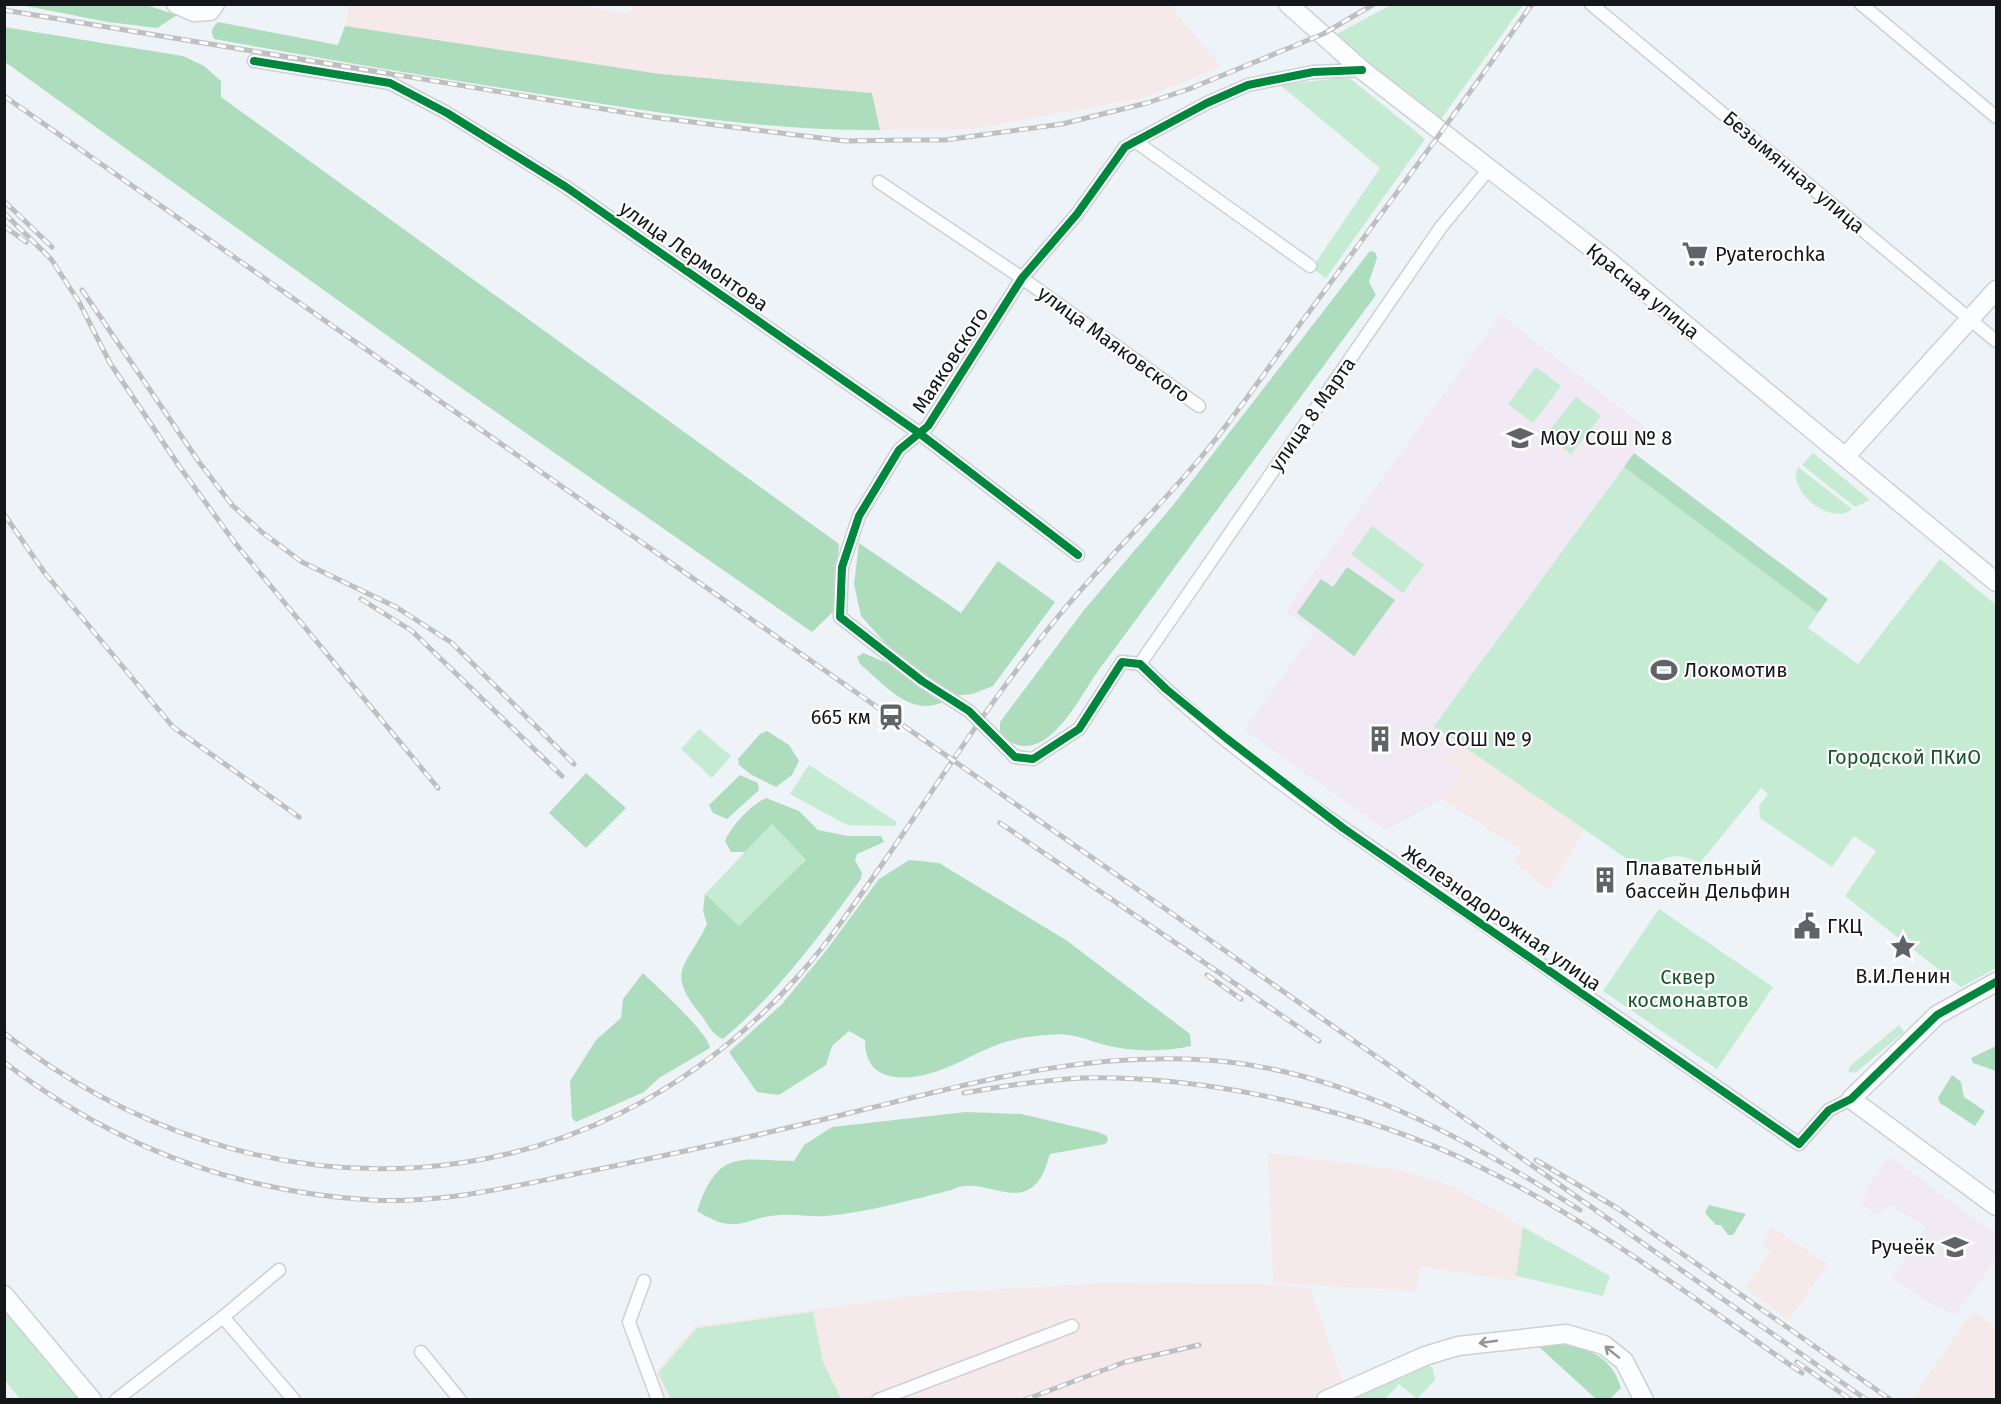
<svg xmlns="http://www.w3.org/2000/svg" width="2001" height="1404" font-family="'Fira Sans',sans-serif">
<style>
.industrial{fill:#f5e9ea}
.education{fill:#f1e9f4}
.green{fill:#c5ebd2}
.forest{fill:#aeddbe}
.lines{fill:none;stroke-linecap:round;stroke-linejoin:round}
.street-casing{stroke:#cdd0d4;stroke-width:15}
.secondary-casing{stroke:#cdd0d4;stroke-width:21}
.street{stroke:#fcfdfe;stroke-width:12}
.secondary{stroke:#fcfdfe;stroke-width:18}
.rail-casing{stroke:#bebfc1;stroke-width:5}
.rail{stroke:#fff;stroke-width:3;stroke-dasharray:9;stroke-linecap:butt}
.cycleway-casing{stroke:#fff;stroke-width:11}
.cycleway{stroke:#00873e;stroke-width:8}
.oneway{stroke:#949597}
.labels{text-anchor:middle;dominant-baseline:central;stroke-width:4.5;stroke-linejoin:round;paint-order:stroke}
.street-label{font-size:20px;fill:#141619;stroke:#fff}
.poi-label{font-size:20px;fill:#141619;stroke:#fff;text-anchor:start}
.park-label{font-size:20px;fill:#1a542c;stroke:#fff}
</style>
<rect width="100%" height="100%" fill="#eef3f8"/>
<g class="industrial">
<path d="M349,4h221l59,10 5,-10h535l52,63 -76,30 -90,17 -83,15 -92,1 -8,-37 -212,-19 -315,-48z"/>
<path d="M1457,742l127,88 -35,61 -36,-29 8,-12 -79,-51 19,-27 -16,-11z"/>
<path d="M1268,1153l132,17 55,17 68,40 -7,54 -96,-15 -3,25 -144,-8z"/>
<path d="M1771,1227l57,37 -39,56 -44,-32 26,-36 -9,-9z"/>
<path d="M1105,1283l156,1 49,4 34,96 -35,16h-641l-13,-27 40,-47 242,-33z"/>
<path d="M1973,1311l23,17v71h-84z"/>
</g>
<g class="education">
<path d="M1501,315l149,116 -216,295 23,16 -12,19 17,11 -20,27 -56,31 -142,-100 71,-99 -29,-20z"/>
<path d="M1890,1156l106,79v23l-41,58 -16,-11 -3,2 -44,-29 34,-52 -38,-22 -9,12 -19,-13 9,-12 -3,-2z"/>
</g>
<g class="green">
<path d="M1391,5h132l-84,117 -104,-87z"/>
<path d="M1348,77l77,62 -99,139 -14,-10 68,-100 -100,-83z"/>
<path d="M1536,367l25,19 -28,37 -25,-19z"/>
<path d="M1576,397l25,19 -30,38 -25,-19z"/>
<path d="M1813,453l57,47 -15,7 -53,-42z"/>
<path d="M1624,467l194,146 -10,15 50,36 82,-105 56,46v363l-35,19 -116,-91 31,-45 -22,-15 -22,31 -72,-49 -1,-12 9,-12 -7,-6 -62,76c-19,-14 -39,-8 -53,8l-212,-146z"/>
<path d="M1798,467l54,42c-20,18 -66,-18 -54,-42z"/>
<path d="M1372,526l52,39 -21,28 -52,-39z"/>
<path d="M699,729l32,27 -19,22 -31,-29z"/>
<path d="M809,765l88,57 -2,4 -48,-1 -57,-31z"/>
<path d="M772,824l34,36 -67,67 -34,-33z"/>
<path d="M1659,909l114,78 -56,82 -114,-78z"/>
<path d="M1899,1025l5,7 -49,41 -6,-1v-5z"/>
<path d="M1523,1227l87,49 -7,20 -87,-20z"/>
<path d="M4,1295l88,104h-72l-15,-19z"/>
<path d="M813,1312l10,50 18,37h-170l-13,-26 39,-45z"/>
<path d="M1426,1361l7,8 2,11 -18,19 -18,-15 -14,15 -44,1z"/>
</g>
<g class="forest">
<path d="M21,5h125l31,10 -20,13 -49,-6z"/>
<path d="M218,22l120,23 7,-19 315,48 212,19 8,37c-107,1 -215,-16 -321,-33 -115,-18 -230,-37 -345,-58 -4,-7 -2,-12 4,-17z"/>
<path d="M4,27l179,29 21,10 17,15v16l618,447 -6,68 -21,20 -385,-268 -422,-302z"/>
<path d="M1370,251l5,1 2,6 -8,24 7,13 -278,376c-21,30 -56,104 -98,63v-12l84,-112 90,-106z"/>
<path d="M1634,453l194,146 -10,14 -194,-146z"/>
<path d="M859,543l102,70 37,-52 57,41 -62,84 -21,8 -17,2 -66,-49 -28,-31 -7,-32z"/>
<path d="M1347,567l48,33 -41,56 -57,-43 24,-34 12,8z"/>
<path d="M863,653l34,14 46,35c-33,16 -61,-20 -83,-38l-3,-7z"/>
<path d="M767,731l22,14 10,16 -7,14 -16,12 -26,-13 -11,-9 -1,-6 22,-25z"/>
<path d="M586,773l40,35 -40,40 -37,-35z"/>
<path d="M740,775l18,8 1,7 -32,29 -14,-6 -4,-8z"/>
<path d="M766,798l33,13 19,19 30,6h33l3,6 -27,12 -2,6 7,13 -1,6c-41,56 -84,115 -138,160 -11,-4 -15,-15 -22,-24 -37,-45 -14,-48 6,-91l-4,-13 2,-17 34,32 67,-66 -34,-36 -27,28h-14l-6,-11c6,-15 26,-36 41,-43z"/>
<path d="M909,860l30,3 127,77 124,94 1,12c-28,6 -59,6 -86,-1 -22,-6 -34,-13 -58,-10 -14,1 -31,3 -45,8 -35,12 -67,38 -107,34 -22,-3 -30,-17 -30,-37l-16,-9 -17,15 -6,19 -47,30 -22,-3 -28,-40 53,-48 43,-52 54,-73z"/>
<path d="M643,973c13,13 65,59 67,75l-51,30 -15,14 -68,30 -4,-4 -2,-37 26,-41 25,-22 2,-19z"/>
<path d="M1996,1046v25l-23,-8 -2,-5z"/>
<path d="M1952,1075l9,7 3,15 21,14 -10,15 -35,-23 -2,-5z"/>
<path d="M966,1112l55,2 77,18 9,4 1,5 -3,3 -55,10c-3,8 -5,19 -11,26 -22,31 -60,-6 -87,10 -41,10 -84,22 -126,26 -15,1 -31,-2 -46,-1 -37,2 -41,22 -83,-4 21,-63 43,-51 97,-50l10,-16 28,-18z"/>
<path d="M1709,1205l37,9 -13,21h-5l-7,-10h-5l-11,-12z"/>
<path d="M1553,1343c33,4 58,11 68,45l-11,11h-14l-59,-54z"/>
</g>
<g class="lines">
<g class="street-casing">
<g id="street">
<path d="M1591,4l405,337"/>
<path d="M1861,4l135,113"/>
<path d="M254,61l136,22 57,30 119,74 353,246 159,122"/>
<path d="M1135,141l175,125"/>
<path d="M879,182l143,96 177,128"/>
<path d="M1140,664l-18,-2 -43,67 -46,30 -18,-2 -46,-46 -47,-30 -82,-64 2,-50 17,-51 40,-66 29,-24 94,-148 55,-64 48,-67 82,-44 41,-18 65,-13 49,-2"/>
<path d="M1140,664c98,97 218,174 332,252 109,75 217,152 327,228l30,-34 22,-11"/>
<path d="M1140,664l301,-437 48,-58"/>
<path d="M644,1281l-15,41 29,78"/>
<path d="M223,1317l71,83"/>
<path d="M421,1352l39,48"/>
<path d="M116,1400l107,-83 56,-47"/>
<path d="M878,1400l194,-74"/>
</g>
</g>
<g class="secondary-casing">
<g id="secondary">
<path d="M176,4l18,8 16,-1 5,-7"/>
<path d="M1288,4l74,66 244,189 390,323"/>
<path d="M1845,457l151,-167"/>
<path d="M1996,982l-59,33 -86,84 145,107"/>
<path d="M4,1295l88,105"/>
<path d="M1326,1400l99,-44 33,-10 108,-12 38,11 20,16 20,39"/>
</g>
</g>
<use href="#street" class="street"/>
<use href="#secondary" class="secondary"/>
<g class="rail-casing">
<g id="rail">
<path d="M4,10l648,107 193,24 64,-1h36l117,-16 85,-21 42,-14 134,-55 51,-30"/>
<path d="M4,96l1863,1304"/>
<path d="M4,201l48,46"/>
<path d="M4,213l47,46 28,43 31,61 69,103 56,77 203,245"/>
<path d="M4,226l22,16"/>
<path d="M82,290l117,172 33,43 31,28 39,29 94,45 56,36 122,121"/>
<path d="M4,514l40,58 129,155 126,90"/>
<path d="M361,599l51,32 150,145"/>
<path d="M1000,823l319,218"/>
<path d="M1207,975l34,24"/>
<path d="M4,1033c250,196 584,183 797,-60 30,-34 56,-73 82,-110 58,-84 113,-171 178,-250 45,-54 96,-103 141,-157 38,-45 71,-96 107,-144 75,-102 151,-203 223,-308"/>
<path d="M4,1062c109,84 230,130 368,138 67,4 132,-12 198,-25 100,-20 200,-42 300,-67 114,-28 218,-56 336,-48 138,9 260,79 374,150"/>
<path d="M964,1093c39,-7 79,-13 118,-15 125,-3 284,33 396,88 115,55 219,135 324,207"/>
<path d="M1536,1160l81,48 274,192"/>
<path d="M1797,1362l54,38"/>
<path d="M1024,1400l101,-38 74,-17"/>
</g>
</g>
<use href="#rail" class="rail"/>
<g class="cycleway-casing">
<g id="cycleway">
<path d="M254,61l136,22 57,30 119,74 353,246 159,122"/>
<path d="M1362,70l-49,2 -65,13 -41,18 -82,44 -48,67 -55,64 -94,148 -29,24 -40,66 -17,51 -2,50 82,64 47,30 46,46 18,2 46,-30 43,-67 18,2 26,25 60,49 117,90 456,316 30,-34 22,-11 86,-84 59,-33"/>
</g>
</g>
<use href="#cycleway" class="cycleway"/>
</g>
<defs><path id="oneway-shaft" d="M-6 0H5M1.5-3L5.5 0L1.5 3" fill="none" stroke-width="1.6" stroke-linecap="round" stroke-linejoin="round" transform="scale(1.5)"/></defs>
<g class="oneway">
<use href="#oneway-shaft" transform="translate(1488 1342) rotate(172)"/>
<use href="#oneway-shaft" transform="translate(1612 1352) rotate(-141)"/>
</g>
<defs>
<g id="supermarket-bare" transform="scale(2.07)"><path d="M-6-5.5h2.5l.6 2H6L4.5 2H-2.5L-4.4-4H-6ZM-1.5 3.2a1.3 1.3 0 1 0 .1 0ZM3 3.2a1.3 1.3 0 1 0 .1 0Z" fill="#606367" stroke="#fff" stroke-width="2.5" paint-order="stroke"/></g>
<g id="school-bare" transform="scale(2.07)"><path d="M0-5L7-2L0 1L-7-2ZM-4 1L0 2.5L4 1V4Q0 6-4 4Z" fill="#606367" stroke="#fff" stroke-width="2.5" paint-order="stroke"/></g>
<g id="stadium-bare" transform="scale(2.07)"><path d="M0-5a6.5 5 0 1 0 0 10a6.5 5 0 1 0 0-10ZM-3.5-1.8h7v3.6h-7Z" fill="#606367" stroke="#fff" stroke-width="2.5" paint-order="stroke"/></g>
<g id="station-bare" transform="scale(2.07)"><path d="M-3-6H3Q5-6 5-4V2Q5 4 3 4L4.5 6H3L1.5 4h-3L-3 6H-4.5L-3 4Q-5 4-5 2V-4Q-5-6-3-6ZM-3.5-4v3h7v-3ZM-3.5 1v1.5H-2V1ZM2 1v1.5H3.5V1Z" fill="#606367" stroke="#fff" stroke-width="2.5" paint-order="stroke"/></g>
<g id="building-bare" transform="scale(2.07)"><path d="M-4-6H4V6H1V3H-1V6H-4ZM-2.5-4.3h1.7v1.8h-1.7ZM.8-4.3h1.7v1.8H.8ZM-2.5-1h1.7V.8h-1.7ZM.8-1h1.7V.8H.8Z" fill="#606367" stroke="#fff" stroke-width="2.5" paint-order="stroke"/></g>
<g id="civic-bare" transform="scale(2.07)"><path d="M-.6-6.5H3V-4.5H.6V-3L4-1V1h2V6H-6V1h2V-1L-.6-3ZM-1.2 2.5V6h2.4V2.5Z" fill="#606367" stroke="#fff" stroke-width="2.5" paint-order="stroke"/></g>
<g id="sight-bare" transform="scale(2.07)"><path d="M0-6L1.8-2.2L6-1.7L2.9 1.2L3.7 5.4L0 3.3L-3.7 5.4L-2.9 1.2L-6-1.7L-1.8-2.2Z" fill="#606367" stroke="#fff" stroke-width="2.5" paint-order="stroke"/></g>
</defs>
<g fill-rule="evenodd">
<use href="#supermarket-bare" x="1695" y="254"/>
<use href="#school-bare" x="1520" y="438"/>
<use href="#stadium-bare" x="1664" y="670"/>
<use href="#station-bare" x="891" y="717"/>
<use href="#building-bare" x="1380" y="739"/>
<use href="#building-bare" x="1605" y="880"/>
<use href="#civic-bare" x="1807" y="926"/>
<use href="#sight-bare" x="1903" y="947"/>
<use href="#school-bare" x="1955" y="1247"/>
</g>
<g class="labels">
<g class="street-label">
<text transform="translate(1794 172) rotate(40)">Безымянная улица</text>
<text transform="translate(694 256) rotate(35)">улица Лермонтова</text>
<text transform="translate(1643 291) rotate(39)">Красная улица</text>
<text transform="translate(1114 344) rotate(36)">улица Маяковского</text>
<text transform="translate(950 360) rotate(-57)">Маяковского</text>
<text transform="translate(1312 414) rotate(-55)">улица 8 Марта</text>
<text transform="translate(1502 918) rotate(35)">Железнодорожная улица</text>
</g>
<g class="poi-label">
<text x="1715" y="254">Pyaterochka</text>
<text x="1540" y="438">МОУ СОШ № 8</text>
<text x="1684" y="670">Локомотив</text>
<text x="871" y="717" text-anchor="end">665 км</text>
<text x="1400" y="739">МОУ СОШ № 9</text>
<text x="1625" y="868">Плавательный<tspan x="1625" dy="23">бассейн Дельфин</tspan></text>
<text x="1827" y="926">ГКЦ</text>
<text x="1903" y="976" text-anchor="middle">В.И.Ленин</text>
<text x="1935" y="1247" text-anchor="end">Ручеёк</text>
</g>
<g class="park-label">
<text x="1904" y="757">Городской ПКиО</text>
<text x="1688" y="977">Сквер<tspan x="1688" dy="23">космонавтов</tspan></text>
</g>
</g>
<rect width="2001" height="1404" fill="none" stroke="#141619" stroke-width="12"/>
</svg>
